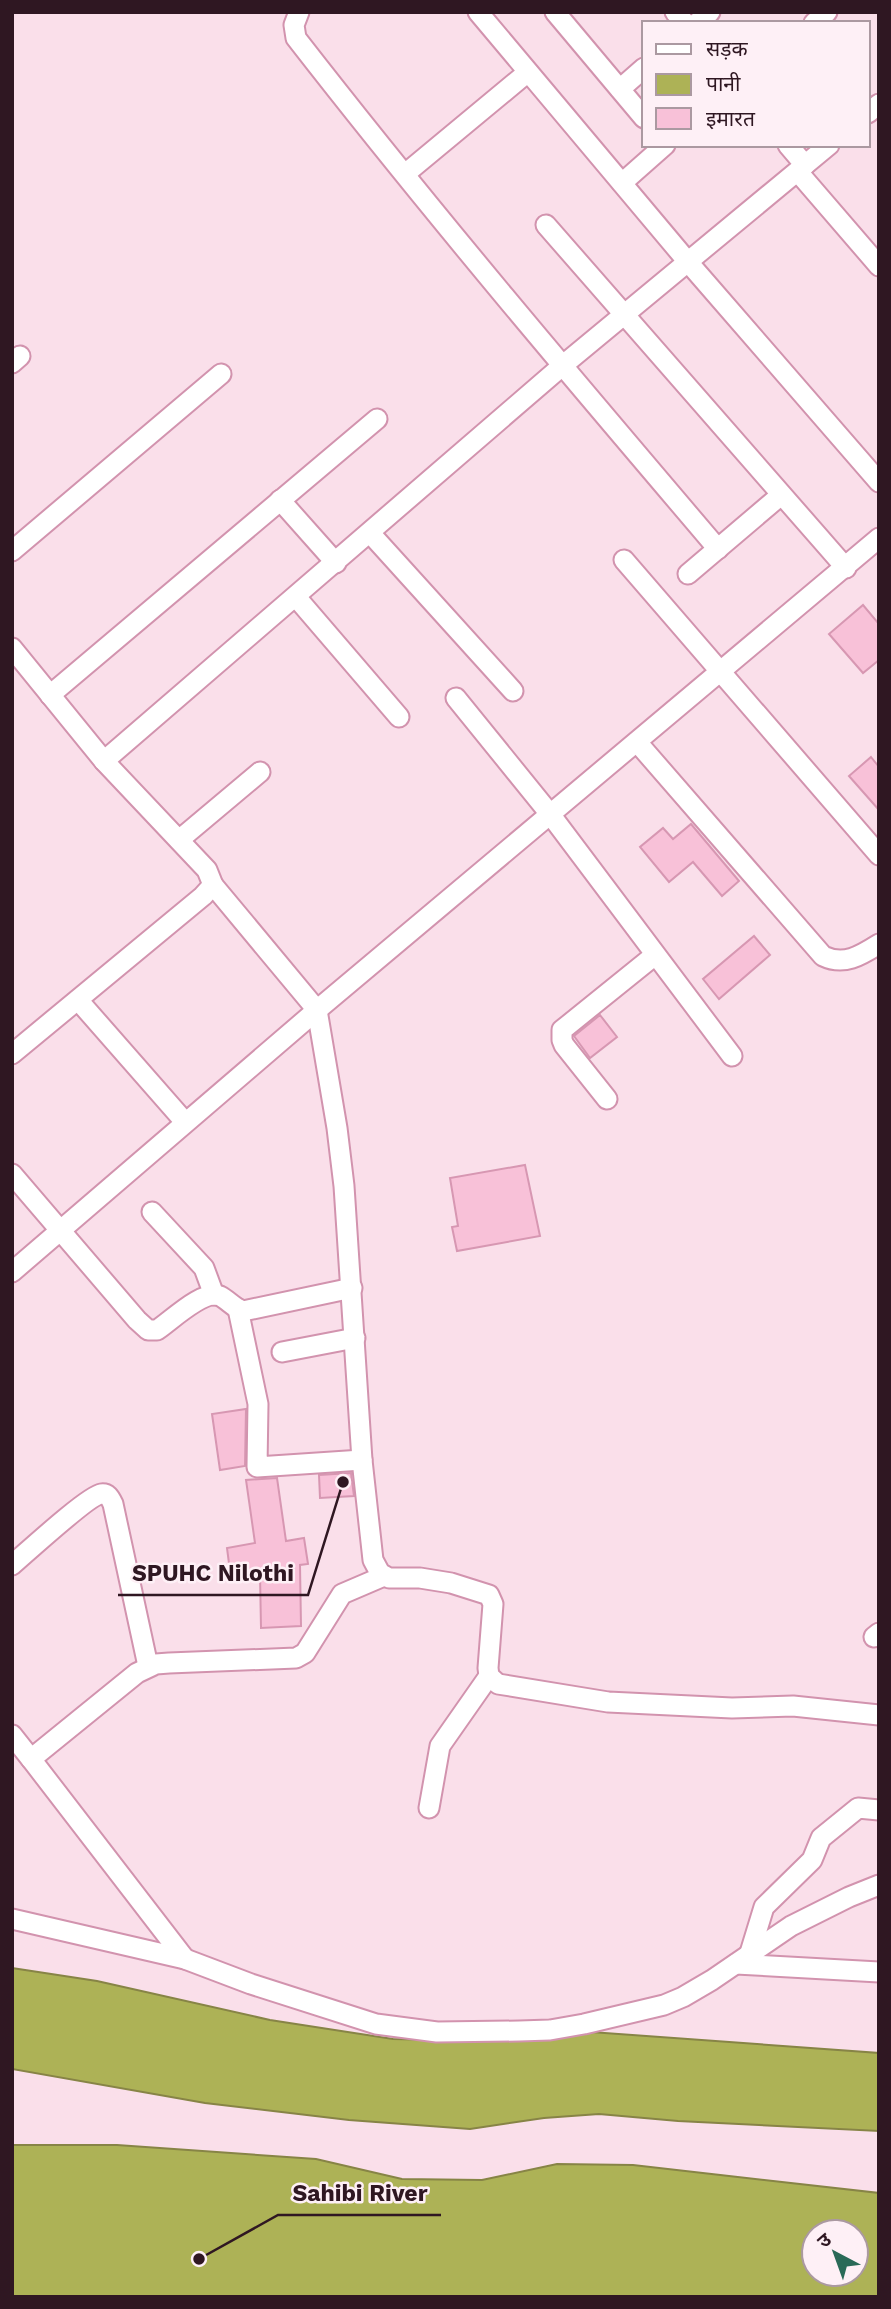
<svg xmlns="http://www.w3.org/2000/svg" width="891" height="2309" font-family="'Work Sans','Noto Sans Devanagari',sans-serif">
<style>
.water{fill:#adb256;stroke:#878446;stroke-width:2;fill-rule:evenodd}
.building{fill:#f8c1d8;stroke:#d797b2;stroke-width:2}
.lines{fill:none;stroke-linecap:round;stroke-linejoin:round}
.minor-casing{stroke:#d293ae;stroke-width:23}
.minor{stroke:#fff;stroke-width:19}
.leader{fill:none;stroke:#2f1722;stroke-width:2.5}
.callout-dot{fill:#2f1722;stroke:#fef0f6;stroke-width:2.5}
.callout-label{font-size:23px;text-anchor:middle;font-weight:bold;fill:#2f1722;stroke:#fef0f6;stroke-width:5;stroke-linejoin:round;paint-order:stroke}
</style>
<rect width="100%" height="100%" fill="#fadfea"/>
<g class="water">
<path d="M12,1968l85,13 173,39 123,19 93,2 105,-9 288,21v78l-201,-10 -79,-7 -55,4 -74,11 -121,-9 -144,-17 -193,-34z"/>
<path d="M12,2145h105l199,14 86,20 80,1 75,-16 76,1 246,28v104h-867zM814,2232h42v42h-42z"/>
</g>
<g class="building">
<path d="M863,605l16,19v36l-16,13 -34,-39z"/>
<path d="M871,757l8,10v43l-30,-34z"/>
<path d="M691,824l48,57 -17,15 -29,-34 -24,20 -29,-35 23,-19 10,11z"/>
<path d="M754,936l16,19 -51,44 -16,-20z"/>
<path d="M600,1015l17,22 -27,21 -16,-22z"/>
<path d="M525,1165l15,71 -83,15 -5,-24 6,-1 -8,-48z"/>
<path d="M246,1409l-1,57 -25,4 -8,-56z"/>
<path d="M351,1473l3,23 -34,2 -1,-23z"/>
<path d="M277,1478l9,63 18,-3 4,26 -8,1 1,61 -40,2 -1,-53 -29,4 -4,-31 28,-5 -9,-63z"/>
</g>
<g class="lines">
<g class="minor-casing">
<g id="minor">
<path d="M299,12l-5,13 2,13c136,175 279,343 422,511"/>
<path d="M478,12l210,250 191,220"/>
<path d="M555,12l89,106"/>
<path d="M675,12l10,11"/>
<path d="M697,23l13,-11"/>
<path d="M814,23l13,-11"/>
<path d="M620,89l24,-21"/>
<path d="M868,113l11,-9"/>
<path d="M788,145l17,20"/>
<path d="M798,172l81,94"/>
<path d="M405,174l123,-102"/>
<path d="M622,183l43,-38"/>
<path d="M546,225l300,343"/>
<path d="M12,363l8,-7"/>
<path d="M280,500l56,63"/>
<path d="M370,533l143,158"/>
<path d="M12,551l209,-177"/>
<path d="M624,560l255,295"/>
<path d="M688,574l93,-79"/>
<path d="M296,597l103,120"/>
<path d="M12,648l92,113 103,109 6,15 -10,11 -191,158"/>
<path d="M50,695l327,-276"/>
<path d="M456,698l94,116 182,242"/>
<path d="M637,742l186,214c21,10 37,0 56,-12"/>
<path d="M104,761l458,-395 267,-221"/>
<path d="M179,840l81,-68"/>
<path d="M213,885l104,125 20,118 7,58 18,274 11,100 7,13 9,5h31l31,5 38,12 4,9 -5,64 1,8 9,8 110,18 124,6 61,-2 86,9"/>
<path d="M78,1000l107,122"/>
<path d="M607,1099l-43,-54 -2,-5v-10l93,-75"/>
<path d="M12,1174l125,146 11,10h9c14,-9 46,-41 63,-34 8,4 14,12 23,15l109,-23"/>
<path d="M152,1212l52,56 10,27"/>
<path d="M12,1272l305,-262 562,-472"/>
<path d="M238,1309l20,95 -1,63 105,-7"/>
<path d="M282,1352l73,-14"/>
<path d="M12,1565c14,-12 76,-69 89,-71 7,-1 9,4 12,10l35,162"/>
<path d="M874,1637l5,-4"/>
<path d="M12,1735l19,24"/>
<path d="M429,1808l11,-62 49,-70"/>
<path d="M12,1919l173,40 66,25 125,40 61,8 82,-1 31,-1 34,-6 80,-19 19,-8 29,-17 79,-54 58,-29 30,-12"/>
<path d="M749,1956l15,-49 48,-47 9,-22 37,-30 21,2"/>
<path d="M185,1959l-154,-200 106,-86 19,-9 13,-1 127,-5 9,-5 37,-59 42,-18"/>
<path d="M736,1964l143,8"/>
</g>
</g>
<use href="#minor" class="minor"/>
</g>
<path class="leader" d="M343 1482L308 1595H118M199 2259L278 2215H441"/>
<g class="callout-dot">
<circle cx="343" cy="1482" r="7"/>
<circle cx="199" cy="2259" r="7"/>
</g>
<g class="callout-label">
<text x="213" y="1581">SPUHC Nilothi</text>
<text x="360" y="2201">Sahibi River</text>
</g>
<rect width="891" height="2309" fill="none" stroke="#2f1722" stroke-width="28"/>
<rect x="642" y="21" width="228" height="126" fill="#fef0f6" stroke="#ab99a1" stroke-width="2"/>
<rect x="656" y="44" width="35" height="10" fill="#ffffff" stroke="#ab99a1" stroke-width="2"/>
<text x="706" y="56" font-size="21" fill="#2f1722">सड़क</text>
<rect x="656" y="74" width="35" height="21" fill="#adb256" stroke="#ab99a1" stroke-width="2"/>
<text x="706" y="91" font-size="21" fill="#2f1722">पानी</text>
<rect x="656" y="108" width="35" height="21" fill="#f8c1d8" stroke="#ab99a1" stroke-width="2"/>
<text x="706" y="126" font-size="21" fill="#2f1722">इमारत</text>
<g transform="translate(835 2253) rotate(319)"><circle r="33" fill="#fef0f6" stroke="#ab99a1" stroke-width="2"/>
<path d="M0-5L12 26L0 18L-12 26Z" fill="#2a6a58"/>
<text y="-10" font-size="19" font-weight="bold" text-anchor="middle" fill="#2f1722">उ</text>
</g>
</svg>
